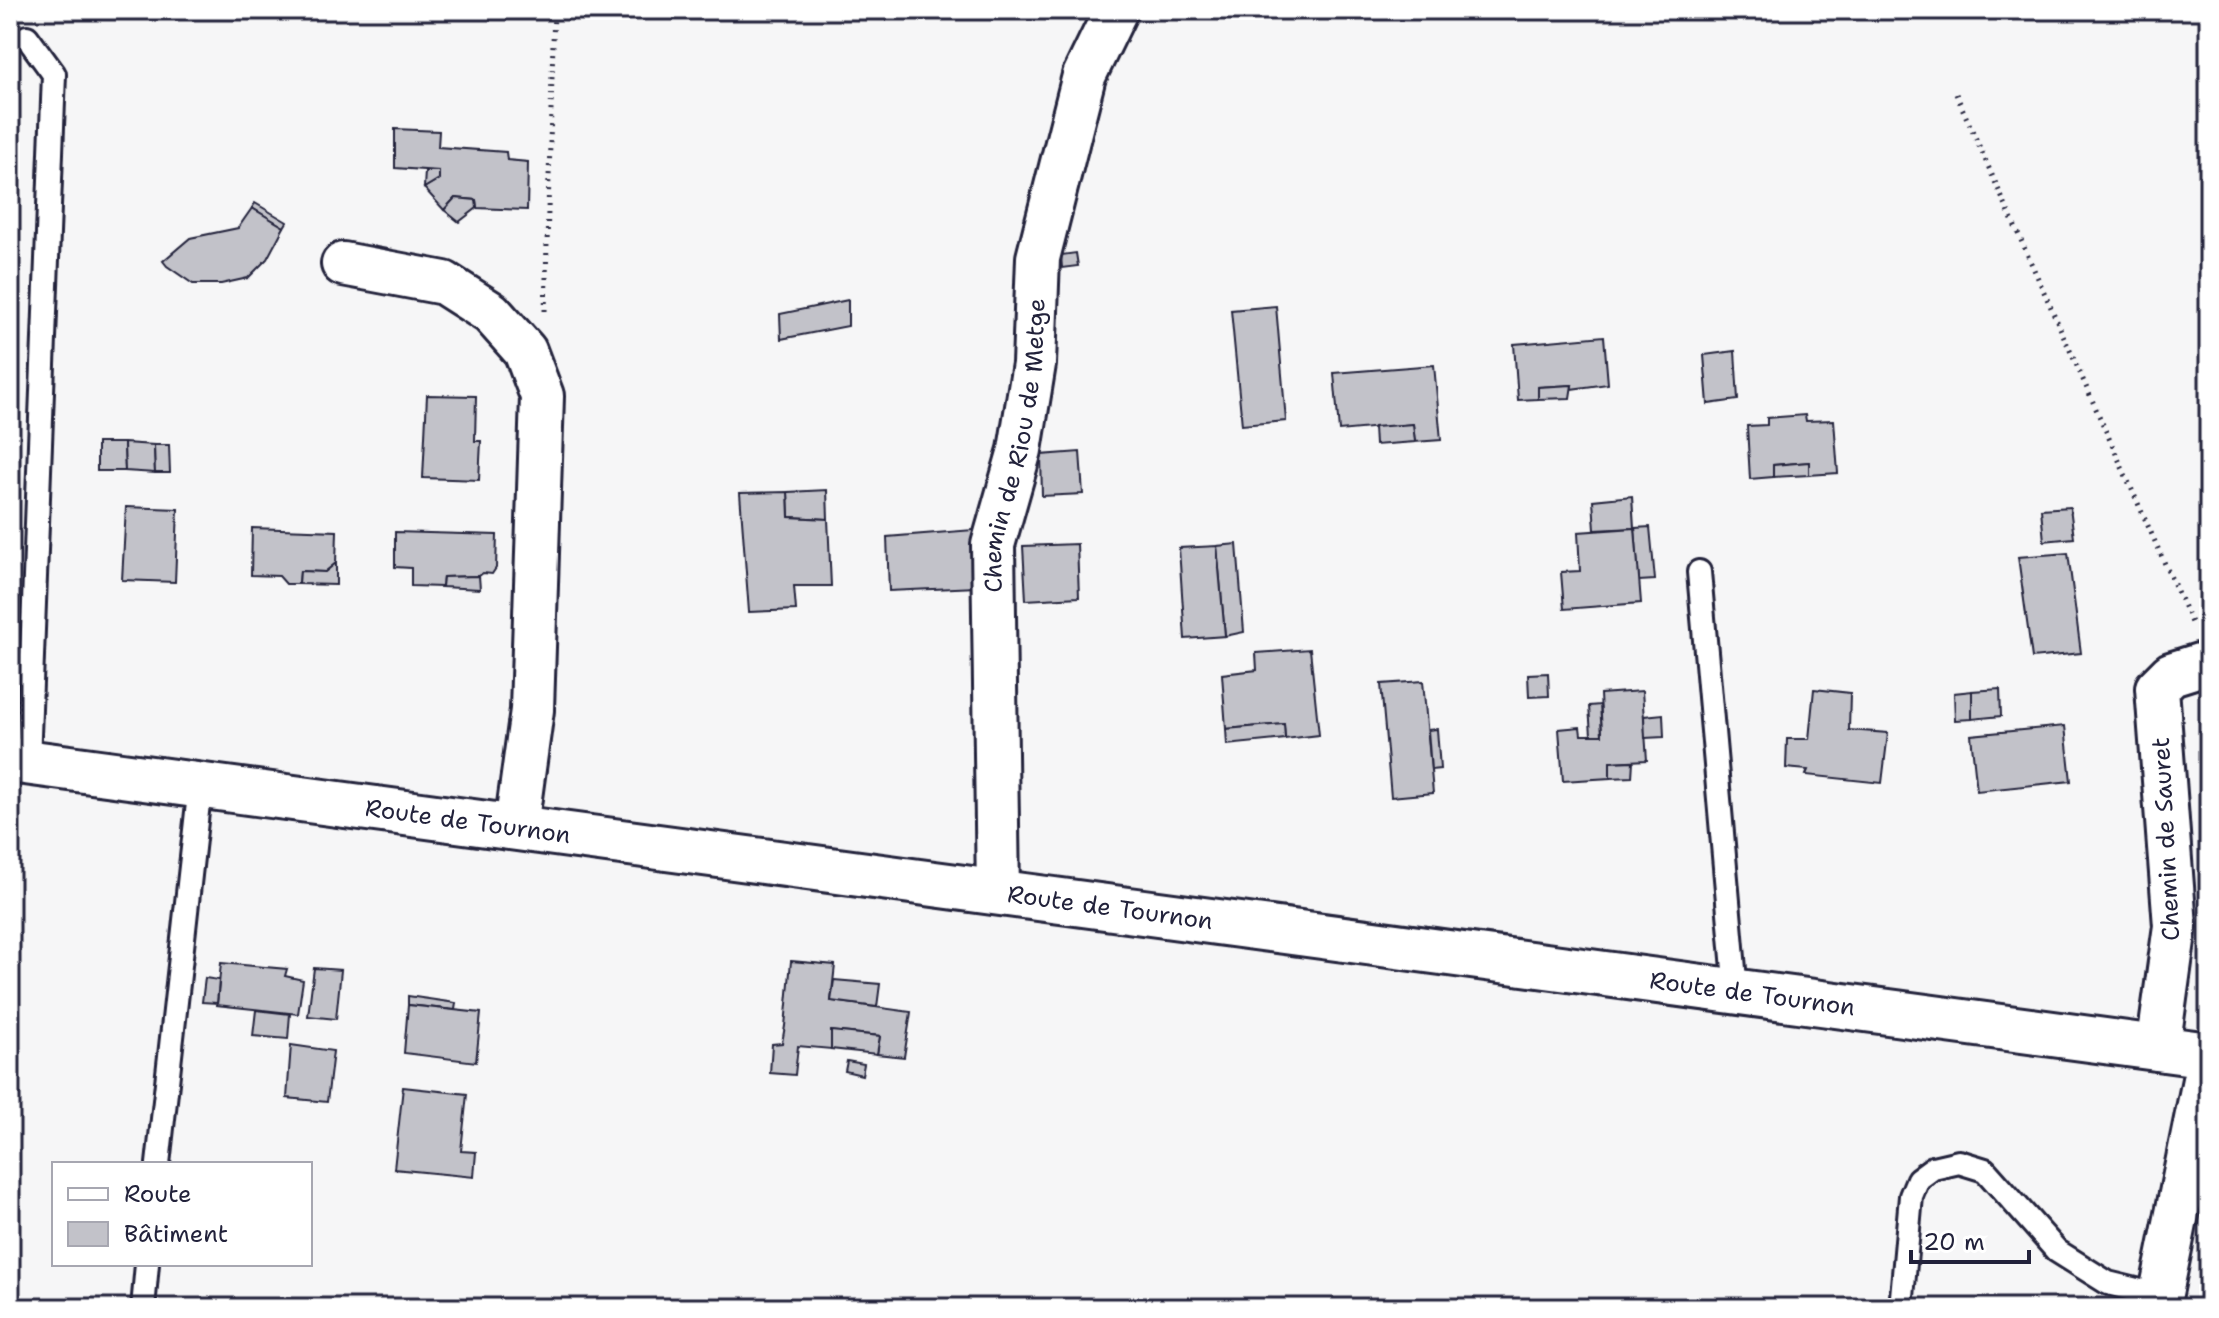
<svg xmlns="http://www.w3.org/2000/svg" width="2219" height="1318" font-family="'Shantell Sans',sans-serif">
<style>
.building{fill:#c2c2c9;stroke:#22223b;stroke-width:2}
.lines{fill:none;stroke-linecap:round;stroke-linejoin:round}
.service-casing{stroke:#22223b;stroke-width:28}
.minor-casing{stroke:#22223b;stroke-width:48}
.secondary-casing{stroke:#22223b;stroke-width:50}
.path{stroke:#22223b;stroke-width:5;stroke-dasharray:2 6;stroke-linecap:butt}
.service{stroke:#fff;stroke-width:22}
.minor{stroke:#fff;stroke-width:42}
.secondary{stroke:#fff;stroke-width:44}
.labels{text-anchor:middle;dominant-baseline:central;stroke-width:6;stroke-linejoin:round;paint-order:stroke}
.street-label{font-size:24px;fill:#22223b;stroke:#fff}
</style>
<rect width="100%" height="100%" fill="#f6f6f7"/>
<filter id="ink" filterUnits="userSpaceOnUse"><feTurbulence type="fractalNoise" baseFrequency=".0125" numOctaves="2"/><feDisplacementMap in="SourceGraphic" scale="16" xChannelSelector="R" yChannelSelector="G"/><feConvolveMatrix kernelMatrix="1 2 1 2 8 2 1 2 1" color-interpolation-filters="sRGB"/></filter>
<g filter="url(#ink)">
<g class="building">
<path d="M395,129l44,2 -1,16 68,5 1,8 21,2 -1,48 -50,-2 -1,-8 -21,-2 -11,12 -20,-22 15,-9v-8l-44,-3z"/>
<path d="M425,171h14v8l-15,9z"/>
<path d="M455,198l21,2 1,8 -18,14 -15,-12z"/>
<path d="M255,203l32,19 -3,5 -32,-19z"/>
<path d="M252,208l32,19 -17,32 -19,19 -27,6h-28l-26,-18 -4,-5 27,-23 48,-10z"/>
<path d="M1076,253l2,13 -16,2 -1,-13z"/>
<path d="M848,300v26l-67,13 -1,-25z"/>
<path d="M1276,306l10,115 -44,4 -11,-115z"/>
<path d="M1604,336l4,48 -37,5 1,-4 -34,2v12l-20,1 -4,-56z"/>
<path d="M1735,351l3,49 -30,4 -4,-49z"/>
<path d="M1434,365l7,75 -26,2 -2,-18 -74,7 -5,-58z"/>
<path d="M1572,385l-2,13 -32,1v-12z"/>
<path d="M427,395l49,1 -1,45h6l-2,39 -56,-2z"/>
<path d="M1805,415l1,6 28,-1 4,53 -29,2v-13l-36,3v12l-23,2 -3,-53 20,-1v-7z"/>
<path d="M1413,424l2,18 -40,3 -1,-18z"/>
<path d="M97,443h27l1,28h-28z"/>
<path d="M124,443l30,2 1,28 -30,-2z"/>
<path d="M154,445h15l1,28h-15z"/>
<path d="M1080,452l3,42 -41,2 -1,-41z"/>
<path d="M1809,462v13l-36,2v-12z"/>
<path d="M827,490l1,29 -39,-2 -1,-25z"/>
<path d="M788,492l1,25 39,2 3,67h-37l2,24 -47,2 -9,-119z"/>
<path d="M1632,496l2,32 -39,2 -2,-30z"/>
<path d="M126,507l52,2 -3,73 -53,-2z"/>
<path d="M2070,507l4,31 -30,3 -3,-32z"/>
<path d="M1650,527l5,53 -16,1 -4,-53z"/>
<path d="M252,528l85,3 -1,32 -11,9 -25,-1 -1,13h-13l-7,-8 -28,-1z"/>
<path d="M1635,528l6,75 -77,6 -3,-37 19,-1 -2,-39z"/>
<path d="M973,530l3,57 -87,4 -2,-54z"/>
<path d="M395,532l102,3 -1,33 -4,6 -9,-1 -4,3 -36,1 -1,10 -31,-1v-18l-16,-1z"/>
<path d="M1077,544l2,53 -53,3 -3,-54z"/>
<path d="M1237,544l7,88 -19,4 -8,-90z"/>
<path d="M1217,546l8,90 -40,3 -6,-91z"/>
<path d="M2068,553l13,100 -49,5 -14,-101z"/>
<path d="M336,563v22l-37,-1 1,-13 25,1z"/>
<path d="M479,576l1,13 -38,-2 1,-10z"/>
<path d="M1310,649l9,86 -34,4 -1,-15 -58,5 -4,-55 35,-4 -1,-17z"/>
<path d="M1548,673l1,23 -20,1 -1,-23z"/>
<path d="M1423,681l10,112 -42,4 -10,-113z"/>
<path d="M1814,689l36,4 -1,37 39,3 -6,50 -76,-8 2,-5 -22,-2 1,-29h22z"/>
<path d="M2000,689l1,27 -29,3v-28z"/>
<path d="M1642,691l5,69 -37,2v16l-47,3 -4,-52 21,-2 1,8h21l-2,-41z"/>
<path d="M1972,691v28l-17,1 -1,-27z"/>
<path d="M1600,705l2,30h-11l-2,-29z"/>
<path d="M1663,714l1,23 -19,1 -1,-22z"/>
<path d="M1284,724l1,15 -58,6 -1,-16z"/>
<path d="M2065,726l6,55 -94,10 -6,-56z"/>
<path d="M1437,729l3,40 -9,1 -3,-40z"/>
<path d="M1633,761l-1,16 -22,1v-16z"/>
<path d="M791,961l44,4 -4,36 80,11 -7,45 -27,-3 3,-18 -49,-5v18l-33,-3 -3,29 -25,-2 2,-29 10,-1 3,-17z"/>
<path d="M221,963l66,6 -2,7 18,4 -5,34 -81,-9z"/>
<path d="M314,968l27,2 -5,49 -28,-3z"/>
<path d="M205,978l14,2 -2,23 -15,-1z"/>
<path d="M834,980l46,4 -3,23 -46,-6z"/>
<path d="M408,996l48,7 -1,7 -47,-5z"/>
<path d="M408,1005l73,8 -5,49 -72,-9z"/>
<path d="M256,1010l34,4 -2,25 -35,-3z"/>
<path d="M831,1031l49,5 -3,18 -46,-5z"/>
<path d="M291,1045l42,6 -6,51 -40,-4z"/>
<path d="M847,1061l17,3 -2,11 -17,-4z"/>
<path d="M403,1087l64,7 -6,57 15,1 -2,25 -80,-8z"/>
</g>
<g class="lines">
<g class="service-casing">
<g id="service">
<path d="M27,37l27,37 -26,688"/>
<path d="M1699,572l37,420"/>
<path d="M158,1164l42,-379"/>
<path d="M143,1308l4,-44"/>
<path d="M1901,1308l10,-112 7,-17 15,-11 26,-6 26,8 72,81 51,32 53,13"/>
</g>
</g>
<g class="minor-casing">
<g id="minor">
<path d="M343,264l101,19 47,30 34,38 17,45 -10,314 -16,117"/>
<path id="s1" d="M998,893l-5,-348 27,-95 14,-86 4,-106 46,-182 32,-66"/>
<path d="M2158,1049l17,-123 -18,-238 14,-14 38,-12"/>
<path d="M2158,1308l51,-253"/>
</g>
</g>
<g class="secondary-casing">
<g id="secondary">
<path id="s2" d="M10,760l2199,295"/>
</g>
</g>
<g class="path">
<path d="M1956,94l237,533"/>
<path d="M545,311l9,-301"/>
</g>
<use href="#service" class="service"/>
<use href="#minor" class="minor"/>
<use href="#secondary" class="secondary"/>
</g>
</g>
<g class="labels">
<g class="street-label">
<text stroke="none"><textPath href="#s1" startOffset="450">Chemin de Riou de Metge</textPath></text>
<text stroke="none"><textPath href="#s2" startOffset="462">Route de Tournon</textPath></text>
<text transform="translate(2166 839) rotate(-93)">Chemin de Sauret</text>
<text stroke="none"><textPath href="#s2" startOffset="1110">Route de Tournon</textPath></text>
<text stroke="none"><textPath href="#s2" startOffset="1758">Route de Tournon</textPath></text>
</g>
</g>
<rect width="2219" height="1318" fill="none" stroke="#fff" stroke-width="40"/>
<rect x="20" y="20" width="2179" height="1278" fill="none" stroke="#22223b" stroke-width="3" filter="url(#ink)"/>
<rect x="52" y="1162" width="260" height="104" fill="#ffffff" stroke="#a7a7b1" stroke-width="2"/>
<rect x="68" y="1188" width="40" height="12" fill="#ffffff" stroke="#a7a7b1" stroke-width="2"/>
<text x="124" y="1202" font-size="24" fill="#22223b">Route</text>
<rect x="68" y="1222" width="40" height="24" fill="#c2c2c9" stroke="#a7a7b1" stroke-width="2"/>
<text x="124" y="1242" font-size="24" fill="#22223b">Bâtiment</text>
<path d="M1911 1250v12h118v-12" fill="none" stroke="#22223b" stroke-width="4"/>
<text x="1923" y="1250" font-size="24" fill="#22223b" stroke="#ffffff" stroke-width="6" paint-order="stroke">20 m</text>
</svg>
